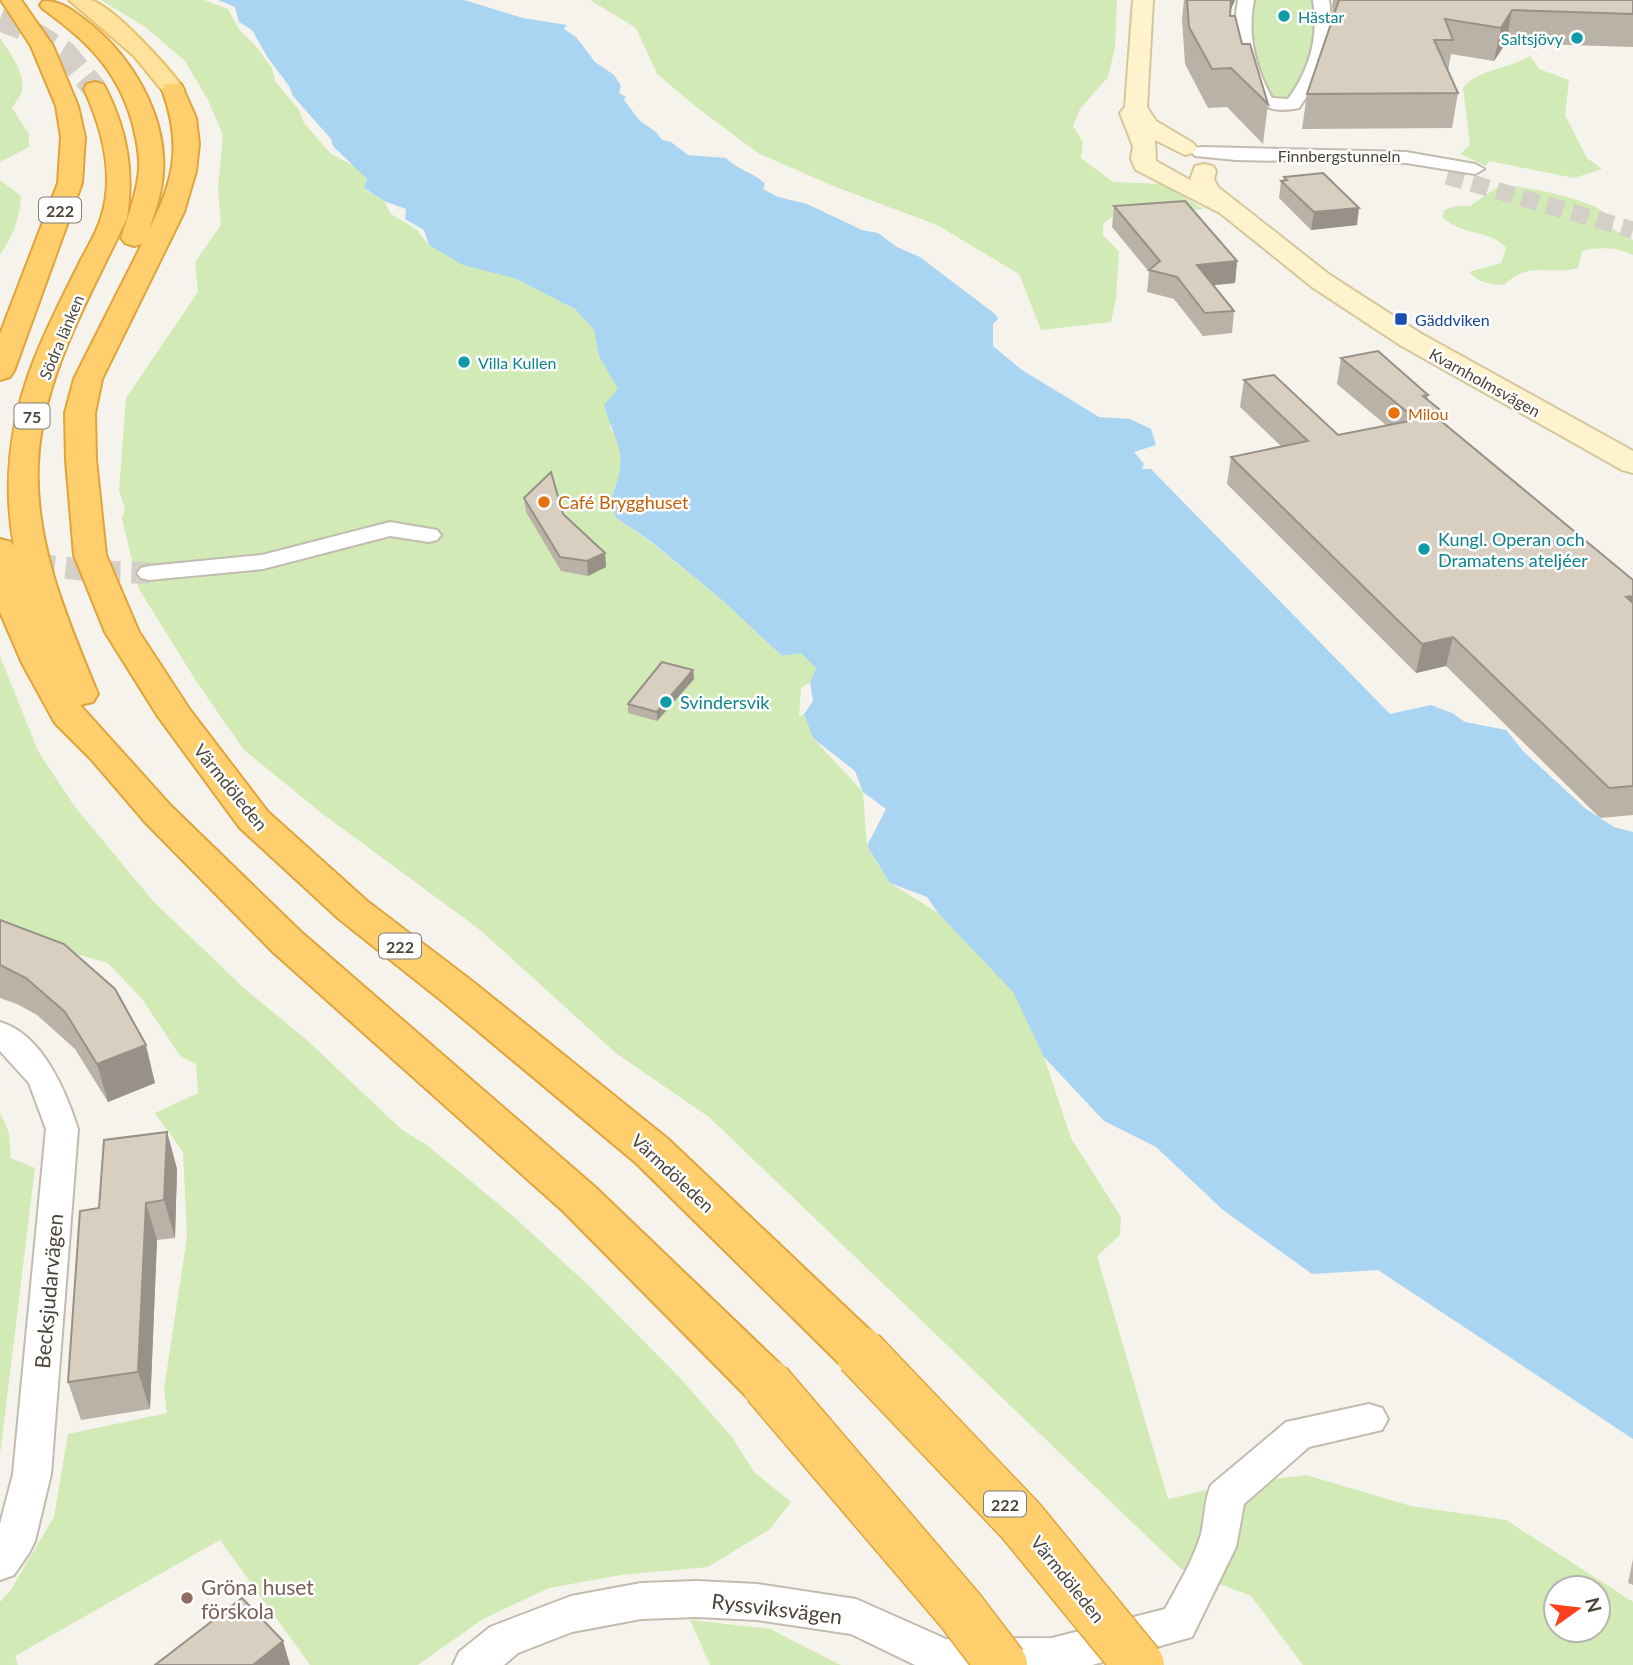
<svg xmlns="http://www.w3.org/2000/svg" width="1633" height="1665" font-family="Lato,sans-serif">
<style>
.green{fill:#d2eab5;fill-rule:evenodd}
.water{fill:#a9d4f2}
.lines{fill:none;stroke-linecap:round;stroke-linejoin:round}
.street-tunnel-far1{stroke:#d4d0c8;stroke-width:17;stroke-dasharray:17 9;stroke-linecap:butt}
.street-tunnel{stroke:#d4d0c8;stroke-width:22;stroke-dasharray:22 11;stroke-linecap:butt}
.highway-tunnel{stroke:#d4d0c8;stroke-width:24;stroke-dasharray:24 11;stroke-linecap:butt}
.street-casing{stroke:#c2bbae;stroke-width:4}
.secondary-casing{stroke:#d6c79b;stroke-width:4}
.primary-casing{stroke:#e6c16a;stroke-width:4}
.highway-casing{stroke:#e0a43c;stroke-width:4}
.street{fill:#fff;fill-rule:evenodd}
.secondary{fill:#fff3cd;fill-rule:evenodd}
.primary{fill:#ffe39c;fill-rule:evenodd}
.highway{fill:#ffcf6e;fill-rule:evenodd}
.highway-bridge-casing{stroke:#e0a43c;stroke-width:53;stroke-linecap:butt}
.highway-bridge{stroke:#ffcf6e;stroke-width:50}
.wall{fill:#bab2a6}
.shaded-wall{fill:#979187}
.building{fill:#d8cfc1;stroke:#979187;stroke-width:2}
.culture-dot{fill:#0f9aa8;stroke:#fff;stroke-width:2.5}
.transit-dot{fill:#1a4fb4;stroke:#fff;stroke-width:2.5}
.food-dot{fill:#e8710a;stroke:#fff;stroke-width:2.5}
.education-dot{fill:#8d6e63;stroke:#fff;stroke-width:2.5}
.labels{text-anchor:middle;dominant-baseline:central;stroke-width:5;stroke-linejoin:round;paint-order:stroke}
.far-culture-label{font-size:16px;fill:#0d838f;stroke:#fff;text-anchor:start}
.far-street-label{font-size:16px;fill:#4b4439;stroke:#fff}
.shield{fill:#fff;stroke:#817c74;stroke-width:2}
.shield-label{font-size:16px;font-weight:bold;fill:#4b4439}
.far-transit-label{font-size:16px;fill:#164399;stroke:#fff;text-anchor:start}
.far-food-label{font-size:16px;fill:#c56008;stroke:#fff;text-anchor:start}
.food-label{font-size:18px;fill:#c56008;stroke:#fff;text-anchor:start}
.culture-label{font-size:18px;fill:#0d838f;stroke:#fff;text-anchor:start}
.street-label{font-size:18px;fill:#4b4439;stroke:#fff}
.near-street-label{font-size:21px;fill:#4b4439;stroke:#fff}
.near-education-label{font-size:21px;fill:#785e54;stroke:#fff;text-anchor:start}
</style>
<rect width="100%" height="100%" fill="#f6f3ec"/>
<g class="green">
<path d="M101,0h103l24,9 12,22 14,13 18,24 3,13 24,29 5,13 27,31 27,14 9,12 -3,9 20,12 7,13 25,15 13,16 85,33 61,31 19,21 5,26 20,33 -9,38 12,23 -3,28 -9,23 6,17 32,22 74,60 60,56 19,-3 15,15 -6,14 -9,6 -2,29 5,-3 9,24 50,54 4,55 23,36 48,30 76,79 30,65 27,81 50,79 -1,18 -23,21 71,243 55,-13 83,-11 105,31 95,14 127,82v63h-330l-52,-69 -70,-27 -472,-452 -92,-63 -138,-125 -155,-114 -80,-65 -48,-69 -57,-92 -17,-70 3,-10 -6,-18 7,-93 72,-106 -3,-30 26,-37 -3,-37 5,-53 -15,-35 -23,-39 -40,-34zM1556,1588h42v42h-42z"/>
<path d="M590,0h527l-2,47 -7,30 -28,32 -7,17 10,16 -2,16 32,24 49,2 42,25 -90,7 -11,8v11l16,17 -3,47 -5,23 -70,8 -22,-56 -82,-49 -104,-39 -75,-33 -63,-47 -38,-32 -21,-46z"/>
<path d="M1251,0h63c7,41 -4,70 -30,102l-12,-1 -23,-51z"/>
<path d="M0,38c9,13 28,39 21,56 -2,5 -7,9 -9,14l17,26v13l-29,15z"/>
<path d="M1530,56l9,13 30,11 -4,35 22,43 15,11 -28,9 -85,-17 -3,5 -26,-12 10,-9 -7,-57c15,-19 46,-19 67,-32z"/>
<path d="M0,180l21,16c-1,24 -9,40 -21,59z"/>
<path d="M1511,186c19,1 83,15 95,28 4,4 5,9 7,15l20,11v15c-18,-8 -33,-8 -51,-4l-4,17c-30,8 -48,-8 -74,17 -15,-1 -25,-2 -35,-13l32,-9 5,-15c-15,-19 -48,-12 -64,-32l3,-6 10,-4h15l26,-18z"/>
<path d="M0,656l38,95 37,56 79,95 92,88 62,51 94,89 25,15 86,71 74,68 93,94 52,59 22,35 37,30 -21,27 -62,38 -87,8 -72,13 -66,31 -65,46h-108l-90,-125 -205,116 3,9h-18v-63l10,-11 44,-74 14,-83 99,-21 -3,-24 23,-152 -4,-85 -28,-39 43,-20 -2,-29 -15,-7 -39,-58 -34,-36 -108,-30z"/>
<path d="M0,1112l9,21 2,25 24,10 -35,287z"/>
<path d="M690,1620l80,9 71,36h-131z"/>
</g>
<path class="water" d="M218,0h246l59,18 44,7 -3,4 12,8 19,25 19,13 7,11 -2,7 7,4 -2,3 16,21 16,11 6,8 9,2 17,13 38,3c11,12 28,14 39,26l-2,5 15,8 29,7 55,26 16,3 19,14 23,10 75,57 3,5 -5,5v22l29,24 77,47 31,2 21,10 5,16 -22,7 10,12 -2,5h9l239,245 41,-9 21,8 13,9 41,8 18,22 62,57 28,18 19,5v607l-255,-169 -66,4 -89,-64 -67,-63 -52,-26 -60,-64 -31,-65 -75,-79 -11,-16 -37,-14 -23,-37 19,-37 -23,-17 -8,-21 -42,-33 -9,-24 9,-13 -3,-19 6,-14 -15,-15 -19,3 -60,-56 -73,-60 -33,-22 -6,-17c20,-48 8,-50 -6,-96l14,-16 -19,-33 -5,-26 -19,-21 -61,-31 -51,-13 -34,-20 -5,-15 -19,-11 1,-10 -22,-8 -20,-13 3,-9 -34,-33 -2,-7 -38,-43 -4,-10 -21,-28 -16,-28 -13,-8 -4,-15z"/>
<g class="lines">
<path class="street-tunnel-far1" d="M1447,176l186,54"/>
<path class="street-tunnel" d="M0,561l106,11 43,1"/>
<path class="highway-tunnel" d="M0,19l28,11 37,23 30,36"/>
<g class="street-casing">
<g id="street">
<path d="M1238,0h16c-7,35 1,67 18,98l16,1c22,-30 31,-62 25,-99h16c6,41 -6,74 -30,108 -14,3 -31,3 -41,-7 -18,-32 -27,-64 -20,-101z"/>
<path d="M1201,147l205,5 69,12 9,5 -9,5 -69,-11 -170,-3 -41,-4 -3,-4 3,-4z"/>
<path d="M390,522l47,8 4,5 -4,5 -8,2 -39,-6 -127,33 -114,11 -8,-2 -4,-5 4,-5 8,-2 113,-11z"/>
<path d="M0,1022c42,12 66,69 78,107l-27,345 -16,67 -6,12 -15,22 -14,5v-56l13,-50 33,-345 -17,-46 -29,-32z"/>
<path d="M1369,1404l13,4 6,11 -6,11 -73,17 -65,57 -8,43 -44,90 -100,28h-177l-64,-31 -94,-14 -60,-3 -56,2 -69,13 -54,21 -14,12h-51l6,-13 31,-25 81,-31 70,-13 56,-2 60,3 99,15 90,40 106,-1 113,-29c13,-24 28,-48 36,-75 4,-17 3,-33 10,-49l75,-63z"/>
</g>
</g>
<g class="secondary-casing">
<path id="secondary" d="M1133,0h20l-6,107 9,14 37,22 4,5 -4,5 -8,2 -30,-15 1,21 34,19 5,-14 9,-2 9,2 3,5 -2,8 4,8 112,88 90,58 213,118v22l-11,-3 -222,-125 -88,-58 -92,-74 -84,-43 -5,-11 2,-13 -13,-33 5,-6z"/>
</g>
<g class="primary-casing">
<path id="primary" d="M69,0c6,0 15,0 21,0 23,5 80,69 94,89l-3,5h-16l-31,-38z"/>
</g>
<g class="highway-casing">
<g id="highway">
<path d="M1,0h20l32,46 25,60 7,31 -3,46 -68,188 -4,6 -10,3v-46l58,-151 3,-46 -5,-31 -25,-60z"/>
<path d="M43,1c18,-1 32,11 46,22 43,34 78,93 74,150 -1,19 -8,39 -14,57 26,-51 33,-86 13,-141l3,-5h16l15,34 3,26 -3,27 -12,41 -82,167 -7,34 1,47 10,95 33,77 51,78 78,102 99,89 105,80 196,158 210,199 7,14 -7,14 -18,6 -18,-6 -206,-203 -194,-162 -103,-82 -99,-91 -83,-113 -52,-83 -31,-77 -8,-95 -1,-47 9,-34 68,-135 -8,2 -9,-3 -4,-5c7,-22 16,-45 18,-68 1,-17 -3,-33 -7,-49 -15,-52 -46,-81 -89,-112l-3,-4z"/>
<path d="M95,82l8,2 3,5c21,42 28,82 21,129 -36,77 -85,158 -89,245 -4,81 30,158 60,231l-5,8 -13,3 91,101 130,126 294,255 190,182 7,15 -7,15 -18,6 -18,-6 -186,-188 -290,-259 -128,-130 -54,-63 -36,-36 -33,-60 -22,-51v-73l11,3 3,4c-11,-62 -5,-119 17,-178 13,-35 30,-68 47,-102 7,-15 18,-31 23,-48 14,-42 1,-90 -17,-129l3,-5z"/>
</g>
</g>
<use href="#street" class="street"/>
<use href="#secondary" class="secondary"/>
<use href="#primary" class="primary"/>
<use href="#highway" class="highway"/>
<g class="highway-bridge-casing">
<g id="highway-bridge">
<path d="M860,1352l161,169 118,144"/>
<path d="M767,1384l193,226 42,55"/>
</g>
</g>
<use href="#highway-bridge" class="highway-bridge"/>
</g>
<g class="wall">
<path d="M1184,0h51l-5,11v5l38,88 -5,40 -36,-37 -19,1 -23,-44 -3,-45z"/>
<path d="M1333,0h300v47l-127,-4 -12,18 -43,-7 -3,17 10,22 -6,35 -150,1 5,-35 26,-78 -1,-10z"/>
<path d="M1284,177l73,48 -46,5 -32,-32 2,-17 3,-1z"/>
<path d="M1114,206l123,55 -2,22 -21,2 20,26 -2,22 -29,3 -29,-37 -27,-7 2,-20 -37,-45z"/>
<path d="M1341,358l87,37 -1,5 18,14 -2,8 190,158v235l-33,3 -154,-152 -30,7 -189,-189 4,-27 51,-10 -42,-40 4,-27 94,55 49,-9 -50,-42z"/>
<path d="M524,498l39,16 42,39 1,14 -18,9 -27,-5 -35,-59z"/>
<path d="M693,670l1,9 -37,42 -29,-8v-9z"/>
<path d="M0,920l155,163 -47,19 -33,-53 -38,-34 -20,-11 -17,-6z"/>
<path d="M167,1132l10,37 -2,69 -18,2 -7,169 -69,11 -13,-38z"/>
<path d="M1633,1559v26l-5,-2z"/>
</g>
<g class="shaded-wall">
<path d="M1229,0h6l-8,18z"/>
<path d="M1512,10l-6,33 -12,18 7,-33z"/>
<path d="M1359,208l-2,17 -46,5 3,-18z"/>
<path d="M1237,261l-2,22 -40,4 2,-22z"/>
<path d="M1445,414l-6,27 -4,-25z"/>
<path d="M605,553l1,14 -18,9 -1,-15z"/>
<path d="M1633,596v26l-7,-25z"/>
<path d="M1453,637l-7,29 -30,7 6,-29z"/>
<path d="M693,670l1,9 -37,42v-9z"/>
<path d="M146,1045l9,38 -47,19 -11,-38z"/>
<path d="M167,1132l10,37 -2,69 -11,-38z"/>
<path d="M146,1203l11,37 -7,169 -12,-37z"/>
<path d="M283,1641l7,24h-37z"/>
</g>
<g class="building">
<path d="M1187,0h44l-1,16h5l7,28h8l18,60 -37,-36 -19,1 -23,-42z"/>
<path d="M1339,0h294v14l-121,-4 -11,18 -56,-9 8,21h-19l24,53 -151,1z"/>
<path d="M1323,173l36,35 -45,4 -33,-31 6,-1 -3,-3z"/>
<path d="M1185,201l52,60 -40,4 37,46 -29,2 -28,-36 -28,-7 11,-9 -46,-55z"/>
<path d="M1378,351l50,44 -5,1 22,18 -10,2 198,164v16l-7,1 7,6v183l-24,2 -156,-151 -31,7 -191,-187 77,-16 -64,-61 30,-5 64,60 92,-18 -13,3 -76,-62z"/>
<path d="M551,472l12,42 42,39 -18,8 -27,-4 -36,-59z"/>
<path d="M662,662l31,8 -36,42 -29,-8z"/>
<path d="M0,920l64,24 51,45 31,56 -49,19 -32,-52 -39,-34 -26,-13z"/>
<path d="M167,1132l-3,68 -18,3 -8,169 -70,10 12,-171 19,-3 5,-68z"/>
<path d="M242,1598l41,43 -30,24h-98z"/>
</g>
<g class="culture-dot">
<circle cx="1284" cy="16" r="7"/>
<circle cx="1577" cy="38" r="7"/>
<circle cx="464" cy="362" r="7"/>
<circle cx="1424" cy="549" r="7"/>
<circle cx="666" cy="702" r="7"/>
</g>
<rect class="transit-dot" x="1394" y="312" width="14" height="14" rx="3.5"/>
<g class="food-dot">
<circle cx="1394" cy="413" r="7"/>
<circle cx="544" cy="502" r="7"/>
</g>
<circle class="education-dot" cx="187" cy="1598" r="7"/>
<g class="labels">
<g class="far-culture-label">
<text x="1298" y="16">Hästar</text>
<text x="1563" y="38" text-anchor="end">Saltsjövy</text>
<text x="478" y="362">Villa Kullen</text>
</g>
<g class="far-street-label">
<text x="1339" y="155">Finnbergstunneln</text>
<text transform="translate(61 337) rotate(-67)">Södra länken</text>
<text transform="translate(1485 382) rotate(29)">Kvarnholmsvägen</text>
</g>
<g class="shield">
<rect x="39" y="197.5" width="42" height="25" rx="5"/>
<rect x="14.5" y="403.5" width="35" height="25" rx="5"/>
<rect x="379" y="933.5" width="42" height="25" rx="5"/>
<rect x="984" y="1491.5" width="42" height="25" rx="5"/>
</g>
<g class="shield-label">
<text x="60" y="210">222</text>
<text x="32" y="416">75</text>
<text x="400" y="946">222</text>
<text x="1005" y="1504">222</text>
</g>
<g class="far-transit-label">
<text x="1415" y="319">Gäddviken</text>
</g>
<g class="far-food-label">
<text x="1408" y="413">Milou</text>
</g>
<g class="food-label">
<text x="558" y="502">Café Brygghuset</text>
</g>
<g class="culture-label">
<text x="1438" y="539">Kungl. Operan och<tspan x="1438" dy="21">Dramatens ateljéer</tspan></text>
<text x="680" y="702">Svindersvik</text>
</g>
<g class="street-label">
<text transform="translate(231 787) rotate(51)">Värmdöleden</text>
<text transform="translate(673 1173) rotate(43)">Värmdöleden</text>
<text transform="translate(1068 1579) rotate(51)">Värmdöleden</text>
</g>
<g class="near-street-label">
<text transform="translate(48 1291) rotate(-85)">Becksjudarvägen</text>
<text transform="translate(777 1608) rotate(7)">Ryssviksvägen</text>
</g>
<g class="near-education-label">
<text x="201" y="1586">Gröna huset<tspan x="201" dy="24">förskola</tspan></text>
</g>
</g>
<g transform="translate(1577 1609) rotate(76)"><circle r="33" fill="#ffffff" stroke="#b7b4b0" stroke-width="2"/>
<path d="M0-5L12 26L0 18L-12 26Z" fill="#fc3f1d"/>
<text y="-10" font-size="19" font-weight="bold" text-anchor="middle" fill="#4b4439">N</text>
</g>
</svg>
